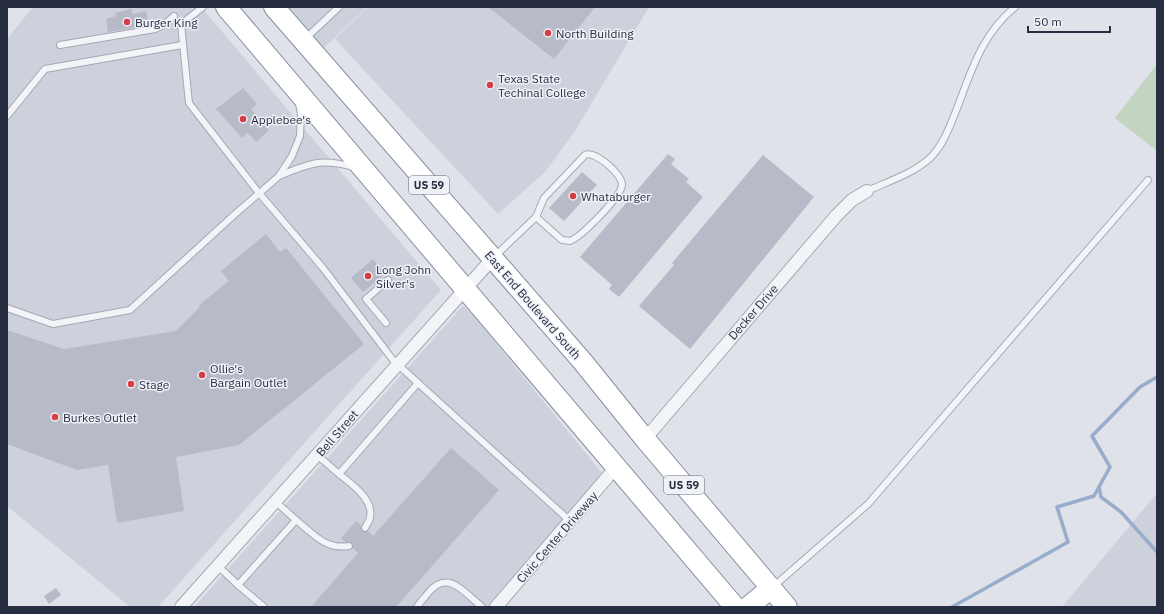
<svg xmlns="http://www.w3.org/2000/svg" width="1164" height="614" font-family="'IBM Plex Sans',sans-serif">
<style>
.built{fill:#cdd1dc}
.green{fill:#c3d4c0}
.lines{fill:none;stroke-linecap:round;stroke-linejoin:round}
.stream{stroke:#98accc;stroke-width:3.5}
.building{fill:#b6bbc7}
.service-casing{stroke:#a4a8b4;stroke-width:8}
.minor-casing{stroke:#a4a8b4;stroke-width:14}
.trunk-casing{stroke:#868ea1;stroke-width:22}
.service{stroke:#f2f4f7;stroke-width:6}
.minor{stroke:#f2f4f7;stroke-width:12}
.trunk{stroke:#fff;stroke-width:20}
.poi-dot{fill:#d63d45;stroke:#eff1f7;stroke-width:1.5}
.labels{text-anchor:middle;dominant-baseline:central;stroke-width:3;stroke-linejoin:round;paint-order:stroke}
.shield{fill:#eff1f7;stroke:#636878;stroke-width:1}
.shield-label{font-size:11px;font-weight:bold;fill:#272e42}
.poi-label{font-size:12px;fill:#272e42;stroke:#eff1f7;text-anchor:start}
.street-label{font-size:12px;fill:#272e42;stroke:#eff1f7}
</style>
<rect width="100%" height="100%" fill="#dfe2e9"/>
<g class="built">
<path d="M33,7h168l240,283 -283,317h-28l-123,-101v-467z"/>
<path d="M289,7h78l-43,41z"/>
<path d="M368,7h281l-74,124 -30,41 -47,42 -163,-175z"/>
<path d="M463,306l10,9 137,168 -110,124h-306z"/>
<path d="M1157,493v114h-95z"/>
</g>
<path class="green" d="M1157,64v87l-42,-33z"/>
<g class="lines">
<g class="stream">
<path d="M1099,487l2,10 20,15 36,40"/>
<path d="M952,607l116,-65 -11,-35 37,-11 16,-29 -18,-31 48,-49 17,-10"/>
</g>
</g>
<g class="building">
<path d="M488,7h107l-41,52z"/>
<path d="M132,9v5l14,-3 3,14 -41,7 -2,-13 10,-3 -1,-3z"/>
<path d="M243,88l14,16 -6,5 18,21 -13,12 -8,-9 -6,5 -26,-29z"/>
<path d="M668,154l7,5 -4,5 18,15 -3,3 17,15 -84,100 -10,-8 3,-4 -32,-28z"/>
<path d="M763,155l51,42 -124,152 -51,-43 35,-41 -2,-2z"/>
<path d="M582,172l15,13 -33,36 -15,-13z"/>
<path d="M266,234l14,18 6,-4 78,96 -125,101 -63,12 8,54 -67,12 -9,-58 -31,5 -70,-26v-114l57,19 112,-18 24,-24 -1,-2 30,-24 -8,-10z"/>
<path d="M373,259l12,15 -22,18 -12,-14z"/>
<path d="M451,448l48,42 -103,117h-85l47,-54 -5,-5 -1,-5 -7,-1 -4,-4 15,-17 5,4 1,6h6l5,5z"/>
<path d="M56,588l5,7 -12,9 -5,-8z"/>
</g>
<g class="lines">
<g class="service-casing">
<g id="service">
<path d="M203,7l-22,17 8,79 70,90 64,75 70,92 25,23 -79,91 -22,-19"/>
<path d="M306,38l33,-31"/>
<path d="M60,45l95,-16 10,-5 9,-8"/>
<path d="M7,116l38,-47 137,-24"/>
<path d="M279,176c32,-13 41,-18 75,-9"/>
<path d="M867,191c20,-9 45,-17 62,-32 14,-13 20,-31 27,-48 15,-39 25,-76 59,-104"/>
<path d="M494,257l42,-40 8,-19 41,-43c10,-5 38,20 37,30 -1,12 -41,52 -52,56l-8,-1 -26,-23"/>
<path d="M7,308l46,16 77,-14 104,-95 45,-39 13,-20 8,-20 1,-21 -2,-12"/>
<path d="M386,323l-20,-24 22,-19"/>
<path d="M418,383l152,138"/>
<path d="M339,474c11,9 35,25 31,43 0,4 -4,8 -5,11"/>
<path d="M296,520c17,14 30,30 53,26"/>
<path d="M218,566l20,19 58,-65 -20,-18"/>
<path d="M238,585l26,22"/>
<path d="M774,586l94,-82 280,-324"/>
<path d="M417,607c3,-5 8,-10 12,-15 19,-23 36,1 53,15"/>
</g>
</g>
<g class="minor-casing">
<g id="minor">
<path d="M645,439l191,-223 16,-16 15,-9"/>
<path d="M181,607l312,-349"/>
<path d="M496,607l121,-141"/>
</g>
</g>
<g class="trunk-casing">
<g id="trunk">
<path d="M226,7l509,600"/>
<path d="M274,7l309,355 62,77 142,168"/>
<path d="M748,607l23,-19"/>
</g>
</g>
<use href="#service" class="service"/>
<use href="#minor" class="minor"/>
<use href="#trunk" class="trunk"/>
</g>
<g class="poi-dot">
<circle cx="127" cy="22" r="4"/>
<circle cx="548" cy="33" r="4"/>
<circle cx="490" cy="85" r="4"/>
<circle cx="243" cy="119" r="4"/>
<circle cx="573" cy="196" r="4"/>
<circle cx="368" cy="276" r="4"/>
<circle cx="202" cy="375" r="4"/>
<circle cx="131" cy="384" r="4"/>
<circle cx="55" cy="417" r="4"/>
</g>
<g class="labels">
<g class="shield">
<rect x="409" y="176" width="40" height="18" rx="3"/>
<rect x="664" y="476" width="40" height="18" rx="3"/>
</g>
<g class="shield-label">
<text x="429" y="185">US 59</text>
<text x="684" y="485">US 59</text>
</g>
<g class="poi-label">
<text x="135" y="22">Burger King</text>
<text x="556" y="33">North Building</text>
<text x="498" y="78">Texas State<tspan x="498" dy="14">Techinal College</tspan></text>
<text x="251" y="119">Applebee's</text>
<text x="581" y="196">Whataburger</text>
<text x="376" y="269">Long John<tspan x="376" dy="14">Silver's</tspan></text>
<text x="210" y="368">Ollie's<tspan x="210" dy="14">Bargain Outlet</tspan></text>
<text x="139" y="384">Stage</text>
<text x="63" y="417">Burkes Outlet</text>
</g>
<g class="street-label">
<text transform="translate(533 305) rotate(49)">East End Boulevard South</text>
<text transform="translate(753 312) rotate(-49)">Decker Drive</text>
<text transform="translate(337 433) rotate(-49)">Bell Street</text>
<text transform="translate(557 537) rotate(-49)">Civic Center Driveway</text>
</g>
</g>
<rect width="1164" height="614" fill="none" stroke="#272e42" stroke-width="16"/>
<path d="M1028 26v6h82v-6" fill="none" stroke="#272e42" stroke-width="2"/>
<text x="1034" y="26" font-size="12" fill="#272e42" stroke="#eff1f7" stroke-width="3" paint-order="stroke">50 m</text>
</svg>
